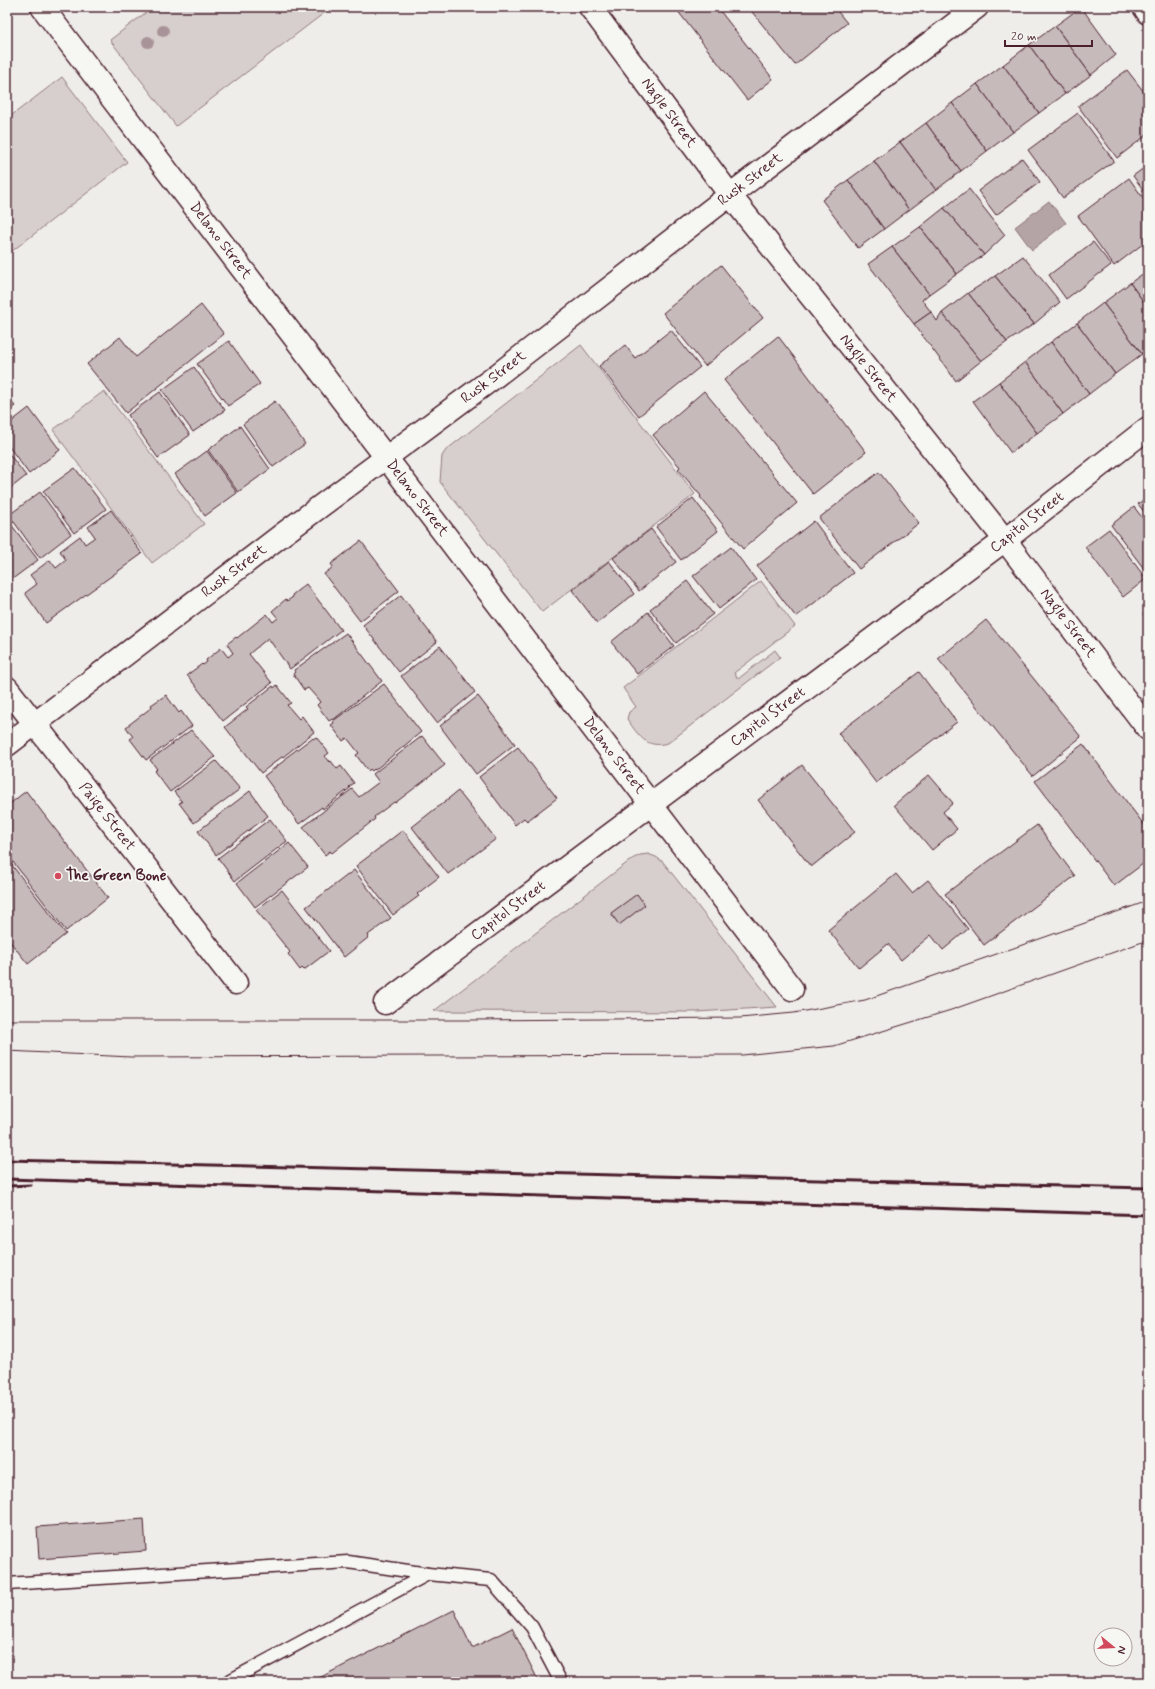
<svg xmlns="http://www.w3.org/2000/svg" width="1155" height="1689" font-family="Mynerve,sans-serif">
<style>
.green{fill:#d7cfce;stroke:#90777c}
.water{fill:#b4a4a5;stroke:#8a6f74}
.building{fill:#c6babb;stroke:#4a1f2b}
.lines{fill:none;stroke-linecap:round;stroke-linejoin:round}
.service-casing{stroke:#4a1f2b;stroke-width:15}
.minor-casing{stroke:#4a1f2b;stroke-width:25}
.service{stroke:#f6f6f2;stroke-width:12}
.minor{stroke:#f6f6f2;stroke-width:22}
.tram{stroke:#4a1f2b;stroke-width:1}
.rail{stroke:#4a1f2b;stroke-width:3}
.tree{fill:#a89498}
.poi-dot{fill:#d1495b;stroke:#f6f6f2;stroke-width:1.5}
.labels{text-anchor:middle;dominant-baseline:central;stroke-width:3.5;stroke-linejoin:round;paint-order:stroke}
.street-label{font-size:15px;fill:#4a1f2b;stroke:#f6f6f2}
.poi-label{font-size:15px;font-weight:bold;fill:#4a1f2b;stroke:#f6f6f2;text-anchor:start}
</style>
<rect width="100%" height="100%" fill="#efedea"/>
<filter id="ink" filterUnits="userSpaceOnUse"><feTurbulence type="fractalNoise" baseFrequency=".025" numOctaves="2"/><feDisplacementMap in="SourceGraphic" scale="8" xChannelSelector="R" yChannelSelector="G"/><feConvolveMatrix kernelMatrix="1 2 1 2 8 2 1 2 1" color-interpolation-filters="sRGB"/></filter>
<g filter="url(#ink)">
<g class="green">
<path d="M153,7h179l-156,119 -66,-86z"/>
<path d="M62,77l65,85 -120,93v-136z"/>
<path d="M581,345l114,149 -153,118 -102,-130 2,-26 4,-6z"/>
<path d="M104,391l100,133 -52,39 -99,-133z"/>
<path d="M761,581l34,45 -61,47 4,6 37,-29 5,7 -112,86c-22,6 -29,-7 -41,-24l2,-7 7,-5 -13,-19z"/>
<path d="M648,854l8,3 7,5 114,145 -80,5 -263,-1 198,-152 8,-4z"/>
</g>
<path class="water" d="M1049,201l17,22 -34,27 -17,-23z"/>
<g class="building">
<path d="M681,7h36l56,72 -26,21 -70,-90z"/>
<path d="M748,7h86l13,16 -52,42z"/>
<path d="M1081,7l35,48 -25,20 -36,-49z"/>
<path d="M1055,26l36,49 -26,19 -36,-49z"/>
<path d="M1029,45l36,49 -26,19 -36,-48z"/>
<path d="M7,65l5,6 -5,4z"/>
<path d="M1003,65l36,48 -26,19 -36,-48z"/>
<path d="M1127,70l21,27v37l-31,24 -39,-52z"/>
<path d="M977,84l36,48 -26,19 -35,-48z"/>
<path d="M952,103l35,48 -26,20 -35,-48z"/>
<path d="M1078,113l36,48 -51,37 -35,-48z"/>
<path d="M926,123l35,48 -25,19 -36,-48z"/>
<path d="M900,142l36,48 -27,20 -35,-49z"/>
<path d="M1022,158l18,24 -44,33 -18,-24z"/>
<path d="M874,161l35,49 -25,19 -36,-49z"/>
<path d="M1148,165v31l-15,-20z"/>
<path d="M1129,178l19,27v35l-34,26 -36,-50z"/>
<path d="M848,180l36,49 -26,19 -36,-48z"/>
<path d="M969,189l36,46 -21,20 -40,-47z"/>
<path d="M944,208l40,47 -27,19 -37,-47z"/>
<path d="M920,227l37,47 -28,20 -37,-47z"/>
<path d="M1093,242l18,23 -45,34 -17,-24z"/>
<path d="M892,247l37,47 -7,6 9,12 -17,12 -46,-60z"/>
<path d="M1023,256l37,46 -26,22 -39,-48z"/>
<path d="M721,265l42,53 -58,48 -42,-53z"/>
<path d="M1148,270v38l-18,-25z"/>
<path d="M995,276l39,48 -27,18 -39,-49z"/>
<path d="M1130,283l18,25v42l-6,4 -39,-51z"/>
<path d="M968,293l39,49 -26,19 -39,-48z"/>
<path d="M1103,303l39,51 -27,20 -38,-51z"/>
<path d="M201,305l23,29 -98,79 -39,-49 33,-27 16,20z"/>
<path d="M931,312l6,9 5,-8 39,48 -25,20 -42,-57z"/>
<path d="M1077,323l38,51 -26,20 -38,-52z"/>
<path d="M671,330l29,37 -61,49 -40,-50 26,-21 10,13z"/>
<path d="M778,336l88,116 -53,42 -89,-114z"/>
<path d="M229,341l31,43 -32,22 -31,-42z"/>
<path d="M1051,342l38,52 -26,20 -38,-52z"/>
<path d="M1025,362l38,52 -26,19 -38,-51z"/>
<path d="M194,367l31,43 -32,22 -31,-42z"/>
<path d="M999,382l38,51 -26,20 -38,-52z"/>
<path d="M704,391l93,112 -54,46 -43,-52 1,-1 -23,-27 2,-2 -27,-32z"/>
<path d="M160,392l30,43 -32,23 -30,-43z"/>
<path d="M7,397l8,9 -8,6z"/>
<path d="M275,401l30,43 -32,23 -30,-43z"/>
<path d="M29,408l31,42 -31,24 -22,-30v-19z"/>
<path d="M240,426l30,43 -32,23 -30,-42z"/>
<path d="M7,451l19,25 -19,15z"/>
<path d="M207,451l30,42 -32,23 -30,-42z"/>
<path d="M75,468l31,41 -32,24 -31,-42z"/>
<path d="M879,472l40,51 -60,46 -40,-51z"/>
<path d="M40,492l31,42 -31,24 -31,-43z"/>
<path d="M1148,497v20l-10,-13z"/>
<path d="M693,498l25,33 -37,29 -25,-33z"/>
<path d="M1134,507l14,18v49l-37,-49z"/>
<path d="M111,510l31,44 -96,69 -21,-30 12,-9 -7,-9 20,-15 6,8 10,-8 -6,-9 20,-15 5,8 10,-7 -7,-10z"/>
<path d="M7,519l31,41 -31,23z"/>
<path d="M814,521l39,52 -57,44 -39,-51z"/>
<path d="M651,529l25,33 -37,29 -26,-33z"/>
<path d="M1109,529l37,50 -23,18 -38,-50z"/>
<path d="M361,541l38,50 -39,30 -36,-47 9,-7 -2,-3z"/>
<path d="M731,547l25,33 -37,29 -26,-33z"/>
<path d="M609,561l25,33 -37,29 -25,-33z"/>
<path d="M687,581l26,33 -37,29 -26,-34z"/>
<path d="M306,584l35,46 -51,39 -22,-31 -19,16 23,29 -49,38 -36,-46 15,-11 1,1 4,-3 -1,-2 15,-12 7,9 5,-4 -6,-9 9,-7 1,1 30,-24 6,8 5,-4 -6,-7 14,-12 1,2 6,-4 -1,-2z"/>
<path d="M401,595l36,47 -38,30 -36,-47z"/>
<path d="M1148,610v11l-5,-7z"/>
<path d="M648,612l26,34 -37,28 -26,-32z"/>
<path d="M986,620l95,117 -48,39 -95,-117z"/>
<path d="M346,633l36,48 -49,39 -1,-1 -3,2 -12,-16 3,-3 -4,-5 -8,-9 -4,2 -11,-16 2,-2 -1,-2z"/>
<path d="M440,646l35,46 -38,31 -36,-47z"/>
<path d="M919,672l38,50 -81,61 -38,-50z"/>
<path d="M384,684l37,48 -46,38 -1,-1 -2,2 -2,-2 -2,2 -12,-16 3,-2 -12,-15 -4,3 -12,-16 3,-2 -1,-2z"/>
<path d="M277,685l14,18 -4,2 12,14 3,-3 12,16 -31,25v-1l-22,17 -36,-46 23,-18 -2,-2 27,-21 1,2z"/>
<path d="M166,695l13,18 2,-2 11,15 -46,34 -16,-21 3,-2 -7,-10 26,-20 -1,-2z"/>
<path d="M478,696l37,48 -39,30 -36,-48z"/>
<path d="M191,730l24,27 -45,35 -16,-21 3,-2 -7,-9z"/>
<path d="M422,736l23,29 -50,38 -1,-1 -20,15 1,2 -43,34 -2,-2 -5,4 -22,-28 49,-38 7,8 20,-15 -6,-8z"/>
<path d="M316,737l13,16 -4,3 5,6 1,-1 6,8 4,-3 13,17 -5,4 1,1 -27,21 -1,-2 -23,17 -35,-48 21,-16 -1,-1 28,-21 1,1z"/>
<path d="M1083,744l65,86v30l-34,26 -79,-105z"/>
<path d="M518,747l39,51 -30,23 -3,-3 -9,7 -36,-48z"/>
<path d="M216,761l24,28 -46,34 -15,-20 3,-1 -8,-10z"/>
<path d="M802,765l53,67 -44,35 -53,-67z"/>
<path d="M929,775l24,28 -10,9 14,17 -25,21 -38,-45z"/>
<path d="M26,791l82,107 -42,33 -59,-77v-48z"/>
<path d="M250,791l18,25 -52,39 -18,-24z"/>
<path d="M458,791l38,48 -48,35 -36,-47z"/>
<path d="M270,819l17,22 -52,40 -17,-23z"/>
<path d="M1037,825l38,51 -91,69 -39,-51z"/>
<path d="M403,830l36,47 -22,17 2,2 -26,19 -37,-49z"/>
<path d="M289,843l19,24 -53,40 -18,-24z"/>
<path d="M7,859l59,75 -38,30 -21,-26z"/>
<path d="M354,870l37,48 -23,17 1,2 -25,20 -38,-50z"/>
<path d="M896,874l16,19 16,-13 40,49 -25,21 -12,-15 -30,25 -13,-16 -29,24 -31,-38z"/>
<path d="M282,890l47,61 -25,19 -2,-2 -2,2 -12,-16 2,-2 -34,-42z"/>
<path d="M637,894l8,11 -26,20 -8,-12z"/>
<path d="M144,1519l2,32 -107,8 -2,-32z"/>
<path d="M454,1610l18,38 40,-20 27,54h-228z"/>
</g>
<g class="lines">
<g class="service-casing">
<g id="service">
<path d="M7,1584l341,-22 80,12 63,6 41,47 29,55"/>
<path d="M227,1682l201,-108"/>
</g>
</g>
<g class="minor-casing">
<g id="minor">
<path id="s1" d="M42,7l750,982"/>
<path id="s2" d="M590,7l140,188 275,345 143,189"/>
<path d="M1144,7l4,6"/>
<path id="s3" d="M7,688l229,295"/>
<path id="s4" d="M7,745l276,-211 209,-155 238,-184 247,-188"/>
<path id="s5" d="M385,1003l620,-463 143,-112"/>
</g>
</g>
<use href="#service" class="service"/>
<use href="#minor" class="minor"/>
<g class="tram">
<path d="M7,1020h463l270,-2 54,-5 71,-13 283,-99"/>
<path d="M7,1051l124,6 611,-2 92,-9 117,-36 197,-70"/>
</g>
<g class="rail">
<path d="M7,1160l1141,28"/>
<path d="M7,1179l1141,36"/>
<path d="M7,1186l24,-1"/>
</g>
</g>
<g class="tree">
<circle cx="163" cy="31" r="6"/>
<circle cx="148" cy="42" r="6"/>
</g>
</g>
<circle class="poi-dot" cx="58" cy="876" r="4"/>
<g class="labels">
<g class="street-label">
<text stroke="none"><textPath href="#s2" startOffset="132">Nagle Street</textPath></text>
<text stroke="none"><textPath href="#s4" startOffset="934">Rusk Street</textPath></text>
<text stroke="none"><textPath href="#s1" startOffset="294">Delano Street</textPath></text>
<text stroke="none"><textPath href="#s2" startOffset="456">Nagle Street</textPath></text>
<text stroke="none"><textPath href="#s4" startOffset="610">Rusk Street</textPath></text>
<text stroke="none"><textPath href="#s1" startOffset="618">Delano Street</textPath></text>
<text stroke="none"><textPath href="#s5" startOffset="802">Capitol Street</textPath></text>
<text stroke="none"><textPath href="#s4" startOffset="286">Rusk Street</textPath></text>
<text stroke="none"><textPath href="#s2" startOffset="780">Nagle Street</textPath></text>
<text stroke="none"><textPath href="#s5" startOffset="478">Capitol Street</textPath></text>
<text stroke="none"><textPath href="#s1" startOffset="942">Delano Street</textPath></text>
<text stroke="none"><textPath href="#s3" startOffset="163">Paige Street</textPath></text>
<text stroke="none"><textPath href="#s5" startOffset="154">Capitol Street</textPath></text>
</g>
<g class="poi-label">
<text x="66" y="876">The Green Bone</text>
</g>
</g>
<rect width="1155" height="1689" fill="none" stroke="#f6f6f2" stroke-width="24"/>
<rect x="12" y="12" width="1131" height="1665" fill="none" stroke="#4a1f2b" stroke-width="1.5" filter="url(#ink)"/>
<g transform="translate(1113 1647) rotate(108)"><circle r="19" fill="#f6f6f2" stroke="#b1a0a2"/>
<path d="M0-3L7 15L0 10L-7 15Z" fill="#d1495b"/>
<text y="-6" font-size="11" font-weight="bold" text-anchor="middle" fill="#4a1f2b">N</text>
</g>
<path d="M1005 40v6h87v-6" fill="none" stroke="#4a1f2b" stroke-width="2"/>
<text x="1011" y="40" font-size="12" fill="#4a1f2b" stroke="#f6f6f2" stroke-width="3" paint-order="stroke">20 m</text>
</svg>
